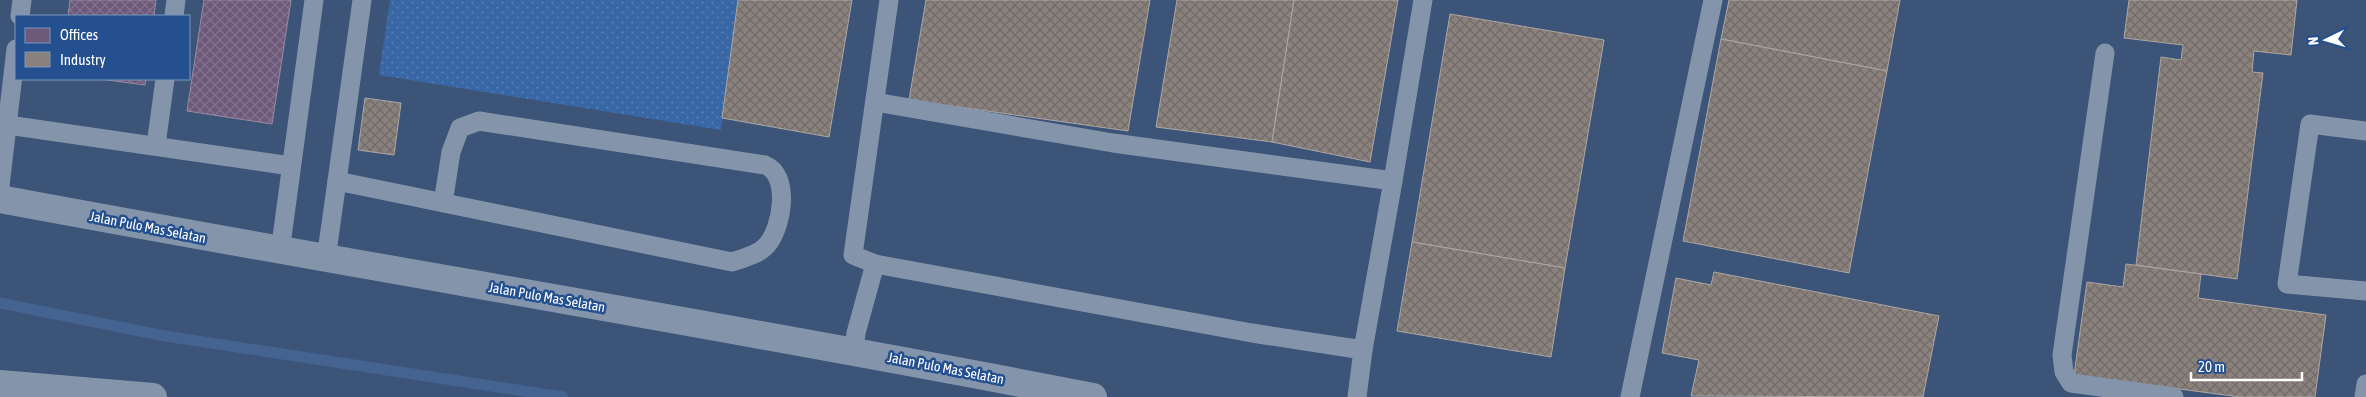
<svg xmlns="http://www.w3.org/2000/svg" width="2366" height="397" font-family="'Asap Condensed',sans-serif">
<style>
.grass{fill:url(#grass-dots)}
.offices{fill:url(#offices-cross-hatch);stroke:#998ba2}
.industry{fill:url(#industry-cross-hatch);stroke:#ada7a3}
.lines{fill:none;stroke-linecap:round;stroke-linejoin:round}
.stream{stroke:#446390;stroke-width:11}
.service{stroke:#8495ab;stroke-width:19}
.minor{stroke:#8495ab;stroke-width:28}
.motorway{stroke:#8394ab;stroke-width:28}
.labels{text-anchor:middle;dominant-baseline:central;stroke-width:5;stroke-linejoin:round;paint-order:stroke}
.street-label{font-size:14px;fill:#fff;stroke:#245090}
</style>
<defs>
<pattern id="grass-dots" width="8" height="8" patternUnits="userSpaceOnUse" patternTransform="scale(1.25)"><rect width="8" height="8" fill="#3967a6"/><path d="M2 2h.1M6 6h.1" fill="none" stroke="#577eb3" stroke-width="1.8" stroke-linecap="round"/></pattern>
<pattern id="offices-cross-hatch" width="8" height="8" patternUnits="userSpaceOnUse" patternTransform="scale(1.25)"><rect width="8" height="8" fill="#6d597a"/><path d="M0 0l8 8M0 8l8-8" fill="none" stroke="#83728e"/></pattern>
<pattern id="industry-cross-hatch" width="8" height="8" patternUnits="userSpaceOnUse" patternTransform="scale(1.25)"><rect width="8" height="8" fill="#8a817c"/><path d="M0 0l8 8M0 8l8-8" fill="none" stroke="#716c69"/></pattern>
</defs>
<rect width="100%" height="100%" fill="#3c5478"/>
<path class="grass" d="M390,0h348l-17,130 -342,-55z"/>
<g class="offices">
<path d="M70,0h86l-2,16h-86z"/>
<path d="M204,0h87l-19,124 -85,-13z"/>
<path d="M100,79h46l-1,6z"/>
</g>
<g class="industry">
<path d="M738,0h114l-23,137 -107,-19z"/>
<path d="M926,0h224l-22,131 -219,-31z"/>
<path d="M1177,0h117l-22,142 -116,-15z"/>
<path d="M1294,0h104l-28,162 -98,-20z"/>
<path d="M1729,0h171l-13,71 -166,-32z"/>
<path d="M2129,0h168l-6,55 -37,-4 -2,21 11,1 -26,206 -101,-14 25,-208 20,3 2,-15 -59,-7z"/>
<path d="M1450,14l154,26 -39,228 -153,-26z"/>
<path d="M1721,39l166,32 -38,202 -166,-32z"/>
<path d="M365,98l36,5 -7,52 -36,-5z"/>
<path d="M1412,242l153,26 -14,89 -154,-26z"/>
<path d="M2126,264l75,10 -3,24 128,17 -11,82h-75l-166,-22 13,-93 36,5z"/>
<path d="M1714,272l225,44 -16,81 -232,-1 8,-36 -37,-7 14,-75 35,7z"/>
</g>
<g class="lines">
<path class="stream" d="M0,303l165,33 398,61"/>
<g class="service">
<path d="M20,16l2,-16"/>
<path d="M174,16l2,-16"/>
<path d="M2105,53l-43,302 2,17 7,11 103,14"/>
<path d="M8,125l283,41"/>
<path d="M2366,131l-56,-7 -23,160 79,7"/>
<path d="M156,145l9,-66"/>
<path d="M337,181l25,-181"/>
<path d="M1393,181l30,-181"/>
<path d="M0,186l16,-137"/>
<path d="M280,252l34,-252"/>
<path d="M326,259l11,-78 395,81c12,-4 26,-7 35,-17 15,-17 24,-70 -2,-80l-286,-44 -19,7 -9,24 -8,51"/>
<path d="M875,264l377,69 111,17 30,-169 -280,-38 -238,-41"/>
<path d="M854,350l2,-17 19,-69 -22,-9 36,-255"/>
<path d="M1357,397l6,-47"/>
<path d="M1630,397l83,-397"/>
<path d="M2364,397l2,-13"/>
</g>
<path class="minor" d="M0,199c364,68 730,127 1093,198"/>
<path class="motorway" d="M0,384l153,13"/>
</g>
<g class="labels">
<g class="street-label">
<text transform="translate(148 227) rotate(11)">Jalan Pulo Mas Selatan</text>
<text transform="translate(547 297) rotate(10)">Jalan Pulo Mas Selatan</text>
<text transform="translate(946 368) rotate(11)">Jalan Pulo Mas Selatan</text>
</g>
</g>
<rect x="15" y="15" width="175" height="65" fill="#245090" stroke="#7c96bc"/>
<rect x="25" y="28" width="25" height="15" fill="#6d597a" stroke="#7c96bc"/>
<text x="60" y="40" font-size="15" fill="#ffffff">Offices</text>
<rect x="25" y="52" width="25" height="15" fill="#8a817c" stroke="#7c96bc"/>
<text x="60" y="65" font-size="15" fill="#ffffff">Industry</text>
<g transform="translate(2326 40) rotate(265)" stroke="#245090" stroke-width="4" paint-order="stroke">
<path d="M0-4L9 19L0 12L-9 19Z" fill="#ffffff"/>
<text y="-8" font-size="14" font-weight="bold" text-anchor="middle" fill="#ffffff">N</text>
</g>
<path d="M2191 372v8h111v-8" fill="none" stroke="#ffffff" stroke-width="2.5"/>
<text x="2198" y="372" font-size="15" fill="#ffffff" stroke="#245090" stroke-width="4" paint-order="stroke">20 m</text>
</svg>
